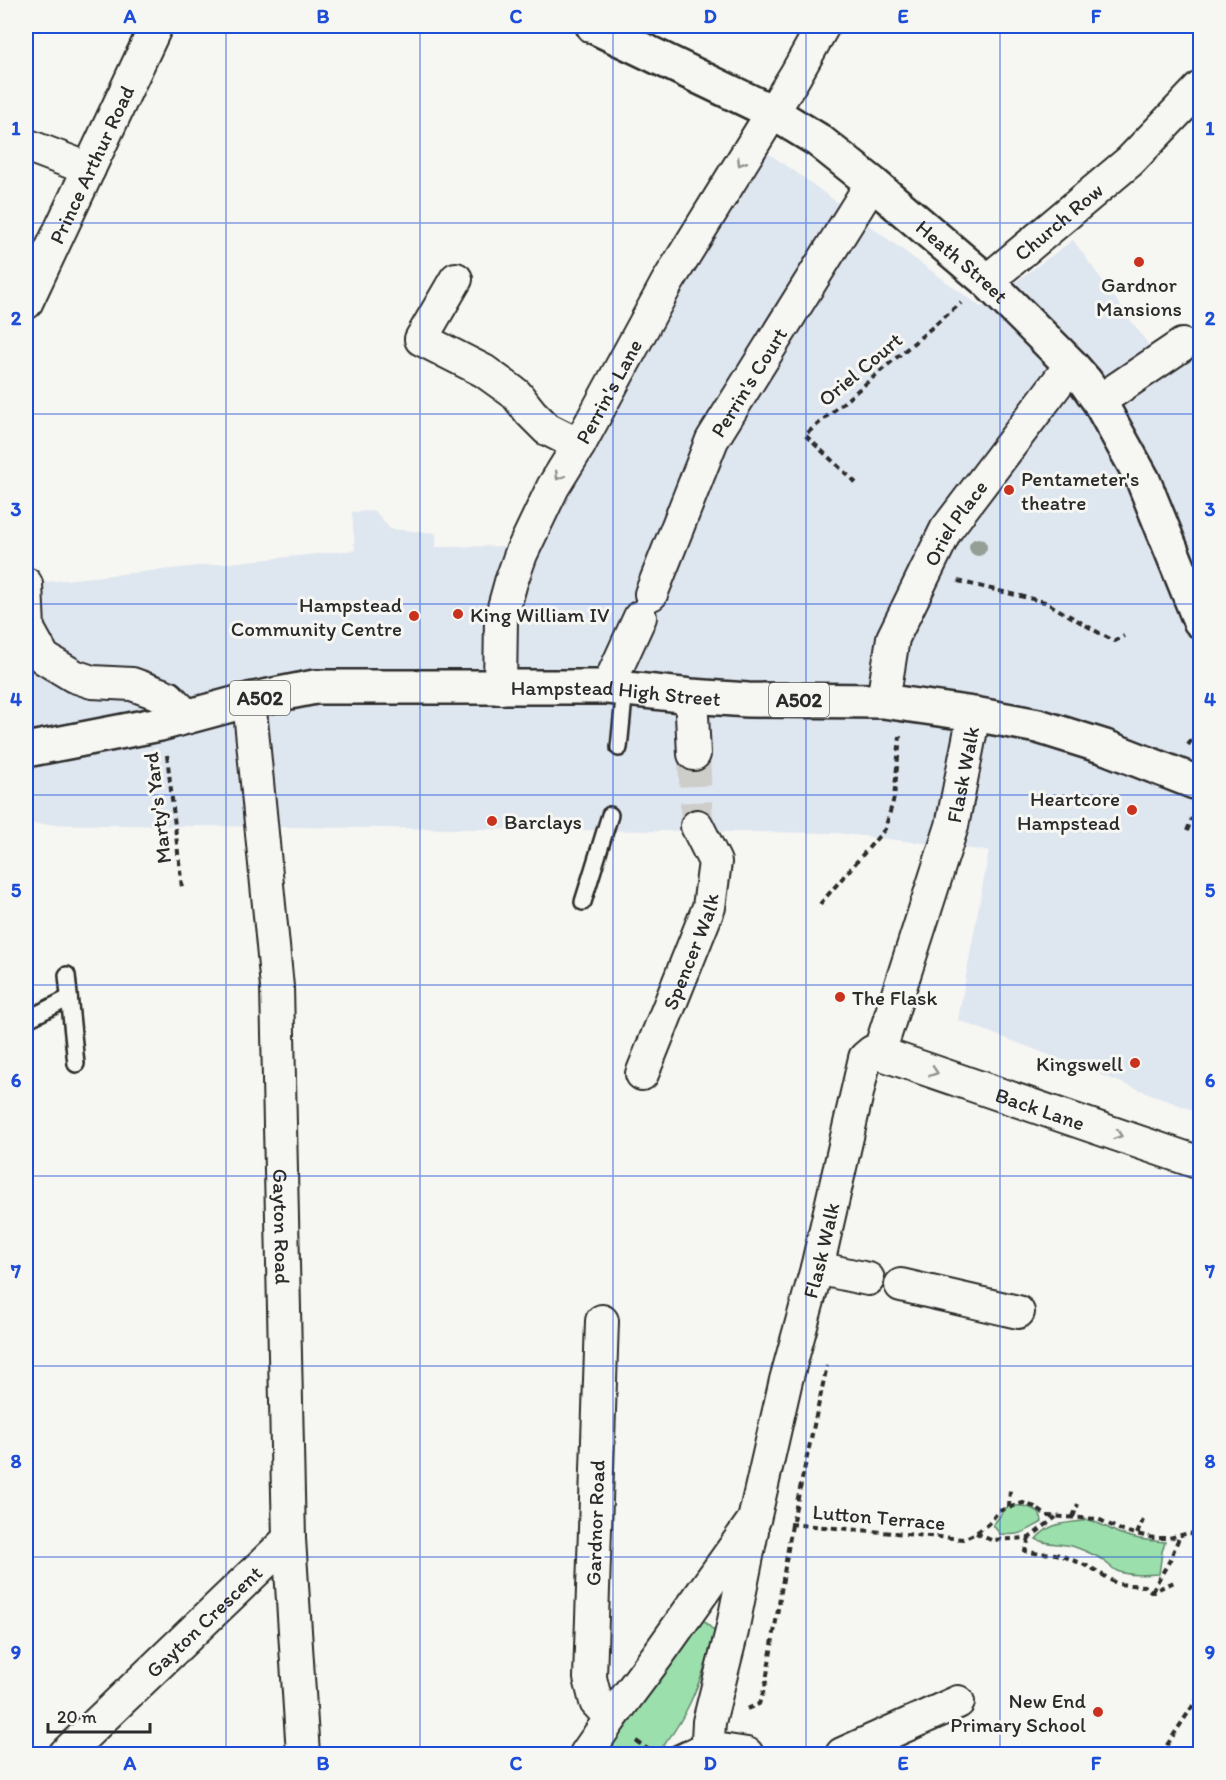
<svg xmlns="http://www.w3.org/2000/svg" width="1226" height="1780" font-family="Itim,sans-serif">
<style>
.built{fill:#dee6f0}
.green{fill:#9be0ac;stroke:#63866c;stroke-width:1.5}
.lines{fill:none;stroke-linecap:round;stroke-linejoin:round}
.street-tunnel{stroke:#cdcdca;stroke-width:32;stroke-dasharray:32 16;stroke-linecap:butt}
.lane-casing{stroke:#2b2b2b;stroke-width:20}
.street-casing{stroke:#2b2b2b;stroke-width:36}
.secondary-casing{stroke:#2b2b2b;stroke-width:38}
.primary-casing{stroke:#2b2b2b;stroke-width:38}
.path{stroke:#2b2b2b;stroke-width:4;stroke-dasharray:6 4.5;stroke-linecap:butt}
.lane{stroke:#f6f6f2;stroke-width:15}
.street{stroke:#f6f6f2;stroke-width:32}
.secondary{stroke:#f6f6f2;stroke-width:33}
.primary{stroke:#f6f6f2;stroke-width:33}
.tree{fill:#969f96}
.oneway{stroke:#90908e}
.grid{fill:none;stroke:#1d4ed8;stroke-width:1.5;stroke-opacity:0.55}
.poi-dot{fill:#c8321e;stroke:#f6f6f2;stroke-width:2}
.labels{text-anchor:middle;dominant-baseline:central;stroke-width:6;stroke-linejoin:round;paint-order:stroke}
.shield{fill:#f6f6f2;stroke:#686867;stroke-width:1.5}
.shield-label{font-size:20px;font-weight:bold;fill:#2b2b2b}
.street-label{font-size:21px;fill:#2b2b2b;stroke:#f6f6f2}
.poi-label{font-size:21px;fill:#2b2b2b;stroke:#f6f6f2;text-anchor:start}
.neatline{fill:none;stroke:#1d4ed8;stroke-width:2}
.grid-label{font-size:20px;text-anchor:middle;font-weight:bold;fill:#1d4ed8}
</style>
<rect width="100%" height="100%" fill="#f6f6f2"/>
<filter id="ink" filterUnits="userSpaceOnUse"><feTurbulence type="fractalNoise" baseFrequency=".0167" numOctaves="2"/><feDisplacementMap in="SourceGraphic" scale="12" xChannelSelector="R" yChannelSelector="G"/><feConvolveMatrix kernelMatrix="1 2 1 2 8 2 1 2 1" color-interpolation-filters="sRGB"/></filter>
<g filter="url(#ink)">
<path class="built" d="M763,150l27,18 191,139 92,-67 85,118 42,-27v782l-242,-93 31,-169 -152,-18 -811,-9v-240l329,-34 -3,-38 23,-1 15,18 46,4v14l88,-1z"/>
<g class="green">
<path d="M1010,1506c12,-1 32,1 32,16 -18,10 -21,14 -42,12l-7,-9 13,-17z"/>
<path d="M1088,1520c12,3 20,8 30,13 15,6 32,8 47,9l-3,10 -3,22c-14,1 -29,2 -42,-3 -7,-4 -12,-10 -19,-14 -8,-4 -17,-8 -26,-11 -12,-3 -26,-1 -36,-7 15,-18 30,-15 52,-19z"/>
<path d="M703,1620l14,14c-16,42 -29,87 -61,120h-50z"/>
</g>
<g class="lines">
<path class="street-tunnel" d="M694,754l3,72"/>
<g class="lane-casing">
<g id="lane">
<path d="M619,748l6,-60"/>
<path d="M583,902l27,-87"/>
<path d="M67,975l9,89"/>
<path d="M26,1020l43,-22"/>
<path d="M676,1754l32,-15"/>
</g>
</g>
<g class="street-casing">
<g id="street">
<path d="M26,145l63,24"/>
<path d="M456,279l-35,60 63,32 32,23 15,19 16,16 32,16"/>
<path id="s1" d="M987,281l143,-120 70,-73"/>
<path id="s2" d="M26,303l130,-277"/>
<path d="M1099,401l83,-56"/>
<path d="M26,584l2,45 16,29 30,18 18,6 40,2 36,13 20,20"/>
<path id="s3" d="M651,594l61,-154 160,-257"/>
<path d="M608,687l32,-70"/>
<path id="s4" d="M500,688l1,-70 10,-36 10,-28 32,-67 26,-42 88,-162 128,-207 28,-50"/>
<path d="M691,696l3,58"/>
<path id="s5" d="M249,700l28,287 12,552 14,215"/>
<path id="s6" d="M883,701l10,-63 53,-108 125,-165"/>
<path id="s7" d="M879,1053l73,-227 22,-112"/>
<path id="s8" d="M642,1074l67,-167 6,-45 -18,-36"/>
<path d="M817,1268l51,11"/>
<path d="M901,1285l117,27"/>
<path d="M602,1321l-12,357 6,24 15,16"/>
<path id="s9" d="M65,1754l224,-215"/>
<path id="s10" d="M586,1754l25,-36 47,-63 96,-135 32,-140 31,-112 48,-210 7,-6 7,1 321,110"/>
<path d="M747,1754l-32,-5 -7,-10 1,-17 23,-91 20,-100"/>
<path d="M842,1754l116,-52"/>
</g>
</g>
<g class="secondary-casing">
<g id="secondary">
<path id="s11" d="M593,26l179,86 46,28 54,43 115,98 84,84 14,16 14,20 44,79 57,141"/>
</g>
</g>
<g class="primary-casing">
<g id="primary">
<path id="s12" d="M26,750l134,-26 89,-24 66,-13h293l83,9 57,4 135,1 91,13 64,12 67,21 95,37"/>
</g>
</g>
<g class="path">
<path d="M856,483l-51,-48 156,-132"/>
<path d="M958,581l87,21 65,37 5,2 9,-5"/>
<path d="M1188,745l12,-17"/>
<path d="M167,755l15,133"/>
<path d="M1187,831l5,-13"/>
<path d="M820,904l65,-75 9,-31 6,-62"/>
<path d="M1009,1507l1,-18"/>
<path d="M1073,1517l5,-13"/>
<path d="M790,1524l173,15 13,-6 12,-9 11,-13 24,-8 12,4 12,9 51,3 25,12 31,7h15l20,-5 11,2"/>
<path d="M976,1533l15,7 38,-2 27,-21"/>
<path d="M1137,1534l6,-14"/>
<path d="M1029,1538l-4,13 15,3 10,-1 10,2 30,12 27,17 28,2 7,6 22,-10"/>
<path d="M1152,1591l18,-31 10,-25"/>
<path d="M747,1709l12,-5 6,-17 27,-162 35,-159"/>
<path d="M636,1741l16,11"/>
<path d="M1161,1754l39,-59"/>
</g>
<use href="#lane" class="lane"/>
<use href="#street" class="street"/>
<use href="#secondary" class="secondary"/>
<use href="#primary" class="primary"/>
</g>
<circle class="tree" cx="978" cy="547" r="9"/>
<defs><path id="oneway-chevron" d="M-2-3.5L2.5 0L-2 3.5" fill="none" stroke-width="1.6" stroke-linecap="round" stroke-linejoin="round" transform="scale(1.5)"/></defs>
<g class="oneway">
<use href="#oneway-chevron" transform="translate(741 162) rotate(121)"/>
<use href="#oneway-chevron" transform="translate(559 476) rotate(121)"/>
<use href="#oneway-chevron" transform="translate(934 1072) rotate(19)"/>
<use href="#oneway-chevron" transform="translate(1118 1135) rotate(19)"/>
</g>
</g>
<path class="grid" d="M226,26v1728M420,26v1728M613,26v1728M806,26v1728M1000,26v1728M26,223h1174M26,414h1174M26,604h1174M26,795h1174M26,985h1174M26,1176h1174M26,1366h1174M26,1557h1174"/>
<g class="poi-dot">
<circle cx="1139" cy="262" r="6"/>
<circle cx="1009" cy="490" r="6"/>
<circle cx="458" cy="614" r="6"/>
<circle cx="414" cy="616" r="6"/>
<circle cx="1132" cy="810" r="6"/>
<circle cx="492" cy="821" r="6"/>
<circle cx="840" cy="997" r="6"/>
<circle cx="1135" cy="1063" r="6"/>
<circle cx="1098" cy="1712" r="6"/>
</g>
<g class="labels">
<g class="shield">
<rect x="230" y="681" width="60" height="34" rx="4.5"/>
<rect x="769" y="683" width="60" height="34" rx="4.5"/>
</g>
<g class="shield-label">
<text x="260" y="698">A502</text>
<text x="799" y="700">A502</text>
</g>
<g class="street-label">
<text stroke="none"><textPath href="#s2" startOffset="153">Prince Arthur Road</textPath></text>
<text stroke="none"><textPath href="#s1" startOffset="93">Church Row</textPath></text>
<text stroke="none"><textPath href="#s11" startOffset="441">Heath Street</textPath></text>
<text transform="translate(860 369) rotate(-40)">Oriel Court</text>
<text stroke="none"><textPath href="#s3" startOffset="234">Perrin's Court</textPath></text>
<text stroke="none"><textPath href="#s4" startOffset="322">Perrin's Lane</textPath></text>
<text stroke="none"><textPath href="#s6" startOffset="195">Oriel Place</textPath></text>
<text stroke="none"><textPath href="#s12" startOffset="597">Hampstead High Street</textPath></text>
<text stroke="none"><textPath href="#s7" startOffset="291">Flask Walk</textPath></text>
<text transform="translate(157 808) rotate(-97)">Marty's Yard</text>
<text stroke="none"><textPath href="#s8" startOffset="132">Spencer Walk</textPath></text>
<text stroke="none"><textPath href="#s10" startOffset="950">Back Lane</textPath></text>
<text stroke="none"><textPath href="#s5" startOffset="528">Gayton Road</textPath></text>
<text stroke="none"><textPath href="#s10" startOffset="566">Flask Walk</textPath></text>
<text transform="translate(879 1517) rotate(5)">Lutton Terrace</text>
<text transform="translate(595 1523) rotate(-88)">Gardnor Road</text>
<text stroke="none"><textPath href="#s9" startOffset="192">Gayton Crescent</textPath></text>
</g>
<g class="poi-label">
<text x="1139" y="284" text-anchor="middle">Gardnor<tspan x="1139" dy="24">Mansions</tspan></text>
<text x="1021" y="478">Pentameter's<tspan x="1021" dy="24">theatre</tspan></text>
<text x="402" y="604" text-anchor="end">Hampstead<tspan x="402" dy="24">Community Centre</tspan></text>
<text x="470" y="614">King William IV</text>
<text x="1120" y="798" text-anchor="end">Heartcore<tspan x="1120" dy="24">Hampstead</tspan></text>
<text x="504" y="821">Barclays</text>
<text x="852" y="997">The Flask</text>
<text x="1123" y="1063" text-anchor="end">Kingswell</text>
<text x="1086" y="1700" text-anchor="end">New End<tspan x="1086" dy="24">Primary School</tspan></text>
</g>
</g>
<rect width="1226" height="1780" fill="none" stroke="#f6f6f2" stroke-width="66"/>
<path d="M48 1723v9h102v-9" fill="none" stroke="#2b2b2b" stroke-width="3"/>
<text x="57" y="1723" font-size="18" fill="#2b2b2b" stroke="#f6f6f2" stroke-width="4.5" paint-order="stroke">20 m</text>
<rect x="33" y="33" width="1160" height="1714" class="neatline"/>
<g class="grid-label">
<text x="130" y="23">A</text>
<text x="323" y="23">B</text>
<text x="516" y="23">C</text>
<text x="710" y="23">D</text>
<text x="903" y="23">E</text>
<text x="1096" y="23">F</text>
<text x="16" y="135">1</text>
<text x="1210" y="135">1</text>
<text x="16" y="325">2</text>
<text x="1210" y="325">2</text>
<text x="16" y="516">3</text>
<text x="1210" y="516">3</text>
<text x="16" y="706">4</text>
<text x="1210" y="706">4</text>
<text x="16" y="897">5</text>
<text x="1210" y="897">5</text>
<text x="16" y="1087">6</text>
<text x="1210" y="1087">6</text>
<text x="16" y="1278">7</text>
<text x="1210" y="1278">7</text>
<text x="16" y="1468">8</text>
<text x="1210" y="1468">8</text>
<text x="16" y="1659">9</text>
<text x="1210" y="1659">9</text>
<text x="130" y="1770">A</text>
<text x="323" y="1770">B</text>
<text x="516" y="1770">C</text>
<text x="710" y="1770">D</text>
<text x="903" y="1770">E</text>
<text x="1096" y="1770">F</text>
</g>
</svg>
